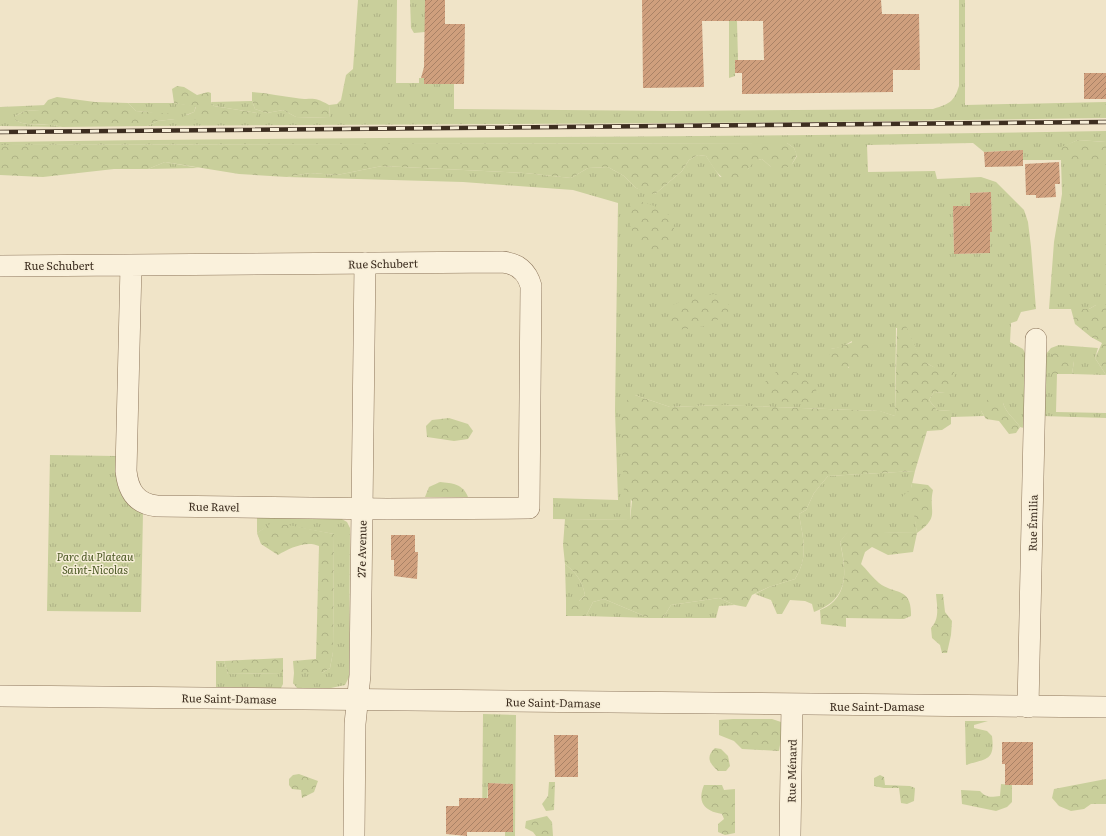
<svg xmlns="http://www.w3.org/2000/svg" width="1106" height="836" font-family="Literata,serif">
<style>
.grass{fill:url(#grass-tufts);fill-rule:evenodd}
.forest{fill:url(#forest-crowns)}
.building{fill:url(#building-hatch)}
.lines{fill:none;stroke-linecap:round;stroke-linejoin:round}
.minor-casing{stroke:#8d765c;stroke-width:22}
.minor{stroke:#faf1dc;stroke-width:21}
.rail-casing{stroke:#3d2e20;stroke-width:4.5}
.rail{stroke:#f7eed8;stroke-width:3;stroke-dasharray:9;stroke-linecap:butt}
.labels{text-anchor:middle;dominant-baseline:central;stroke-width:3;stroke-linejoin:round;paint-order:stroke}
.street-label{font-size:11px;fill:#3d2e20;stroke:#f7eed8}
.park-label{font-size:11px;font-style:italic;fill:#4d5a26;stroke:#f7eed8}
</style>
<defs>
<pattern id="grass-tufts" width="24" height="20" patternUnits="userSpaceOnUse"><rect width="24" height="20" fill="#c9cf9b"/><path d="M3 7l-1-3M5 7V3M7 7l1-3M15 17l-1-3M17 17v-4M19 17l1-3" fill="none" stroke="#aeb285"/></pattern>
<pattern id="forest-crowns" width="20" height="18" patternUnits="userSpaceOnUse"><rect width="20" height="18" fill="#c9cf9b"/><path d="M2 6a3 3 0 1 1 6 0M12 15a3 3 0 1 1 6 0" fill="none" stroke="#aeb285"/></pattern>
<pattern id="building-hatch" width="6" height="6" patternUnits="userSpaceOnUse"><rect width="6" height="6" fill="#cf9f7d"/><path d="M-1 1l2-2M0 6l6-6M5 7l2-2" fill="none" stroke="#a98266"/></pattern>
</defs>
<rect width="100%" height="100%" fill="#f0e4c8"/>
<g class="grass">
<path d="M358,0h39l-1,83h23v-5h5l30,6v25l220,2 259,-2c16,-5 21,-7 26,-23v-86h6v105l141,-3v16l-275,4 -684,4 11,-5 17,-2 -26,-7 -13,-1 -8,-8h46l22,3 -2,6 -8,3 69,2 2,-4 -43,-7 -3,-4 41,-1 3,8 12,4 16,-3 13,7 34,1 -1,-13 8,-1 4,-4 5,-25 7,-6z"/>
<path d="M410,0h15v32l-11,1 -3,-5z"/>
<path d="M729,21h8l1,39h-3v16l-6,2z"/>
<path d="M46,105l-5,5 -16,1 -10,5v4c14,8 32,2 47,7l-62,-1v-19z"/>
<path d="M1106,131v11l-28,-2 -11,5 2,14h37v146h-10l-7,4h-40l5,-67 8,-48 -1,-34h-38v-10l-39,2 -11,-9 -106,2 1,27 67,-1 2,8 44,-2 15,5 28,28 4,12 3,25 5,62 -15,3 -4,9 -6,2 -1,19 13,7 2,4 -1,75 -4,-1c-6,-9 -14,-14 -17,-24l-22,8 3,5 -33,1v-6l-14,-1 -8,-10 5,-8 11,1 -8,-24 -16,-9 -15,-33 -10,1 -1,88 -16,-5 -158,-6 -51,2 -35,-12 -5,125 -77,-1v-21l65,2 -3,-89 3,-208 -45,-13 -110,-8 -176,-5 23,-4 27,2 45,-9 143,7 46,5 17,-10 20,-1 16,9 12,12 19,6 27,-23 7,-11 9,-5 8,1 14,21 28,-8 5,-8 9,-2 9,8 21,-3 5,-8 -3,-8 -7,-5 -787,2v-3c369,-6 737,-4 1106,-11zM991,192l1,39 -2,1v21l-36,1 -1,-48h17v-13zM852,341l-3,27 -18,-19 11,-2z"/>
<path d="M165,162l34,6 -51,1z"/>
<path d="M1059,345l39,3 -3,10 11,17 -34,-1 2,-13 -23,12 6,1 -1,38 50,1v5l-64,-2 4,-62 5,-6z"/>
<path d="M50,455l66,1c0,26 0,45 27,57l-2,99 -94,-1z"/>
<path d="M915,471l-4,17 6,45 -69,-1 -8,10c7,32 9,57 -26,70l-2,-8 -7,-3 -15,-1 -8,14h-5l-6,-14 -16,-6 14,-7 26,-8c14,-23 8,-40 4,-65l7,-4 8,-17 14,-17z"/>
<path d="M257,517l83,1 7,4 3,6 -1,149 -4,8 -14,3h-34l-4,-5 1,-10h28l8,-5 3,-16 1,-118 -61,-11 -16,10z"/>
<path d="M565,564c11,9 17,16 20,31l-6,6h-13z"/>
<path d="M719,598l16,7 -16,1 -3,12h-53l8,-13z"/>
<path d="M604,599l45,19 -63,-2 7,-14z"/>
<path d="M216,661h8l4,13 55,-1v11l-2,4 -65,-1z"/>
<path d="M483,714l33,1 -1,121h-10v-4h8v-48l-25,-1 -1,23 -5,26z"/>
<path d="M965,721h23l-14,4v3l13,3 5,5c3,25 -5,22 -26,29z"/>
</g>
<g class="forest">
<path d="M177,86l7,1 13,8 11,-3 3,1v9l3,4 43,7 -1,4 -70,3 -6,-2 14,-6 2,-5 -22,-4 -2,-14z"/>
<path d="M252,92c16,1 29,4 44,6 17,3 15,-3 33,7l1,13 -34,-1 -13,-7 -16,3 -12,-4 -3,-8z"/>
<path d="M57,97l38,5 33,1 8,8 39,3v5l-17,2 -11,5 -85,1c-15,-5 -33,1 -47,-7v-4l10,-5 15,-1 8,-10z"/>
<path d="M1078,140l28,2v17h-37l-16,-5 3,-5z"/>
<path d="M787,143l7,5 3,7 -5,9 -9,6 -12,-3 -9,-8c-13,3 -12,11 -21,18 -16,13 -28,-10 -35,-21l-8,-1 -9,5 -7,11 -27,23 -8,-1 -11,-5 -12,-12 -16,-9 -20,1 -17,10 -46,-5 -143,-7 -45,9 -27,-2 -23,4 -48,-3 -74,-12 -17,7h-34l-71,8 -43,-2v-30z"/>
<path d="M632,200c14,2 43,10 42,28 0,5 -2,11 -3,16l-16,10c-5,-3 -14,-6 -17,-10 -9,-13 -10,-30 -6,-44z"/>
<path d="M714,294l13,6 3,10c-20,18 -31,18 -56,20l-5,-13v-11l20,-7z"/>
<path d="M1096,305h10v70l-11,-17 7,-15 -11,-6 -16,-13 -4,-15h18z"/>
<path d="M906,326c15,30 11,40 48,46l1,15 -10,6 -11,-1 -5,8 8,10 14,1v13l-9,6 -15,1 -12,40 -87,5 -14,17 -8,17 -7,4c4,25 10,42 -4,65l-26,8 -17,8 -6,12 -11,-2 -16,-7 -48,7 -8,13h-14l-45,-19 -11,3 -7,14h-20v-15h13l6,-6c-3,-15 -9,-22 -20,-31l-2,-19 2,-26 65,1 2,-19 -8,-9 -4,-87 15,-10 35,12 51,-2 159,6 15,5 2,-89z"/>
<path d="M864,340l10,3 5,4c-13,15 -23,22 -43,20l-8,-8 3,-10c12,-2 20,-8 33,-9z"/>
<path d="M1059,349h10l1,6 4,6 -2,13h-21l1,-21z"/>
<path d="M776,372h20l20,17 1,7 -6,7c-17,2 -30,0 -45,-8l-1,-13z"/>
<path d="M993,398l10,5c3,10 11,15 17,24l-4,6 -7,1 -10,-13 -13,-2 -5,-8 3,-10z"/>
<path d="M449,418l19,6 5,7 -5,8 -14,2 -27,-4 -1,-11 6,-6z"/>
<path d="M440,482c12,1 23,2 28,15h-43l4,-10z"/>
<path d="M912,483l16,2 5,5c-5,22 8,26 -16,43l-4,19 -25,3 -16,-8 -7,5 -4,12c6,6 12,14 18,19 15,12 33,3 32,33l-7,3 -58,-1v9l-25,-3 -1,-14c30,-11 26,-43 20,-68l8,-11 69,2 -5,-30 -11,-5 10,-10z"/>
<path d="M273,522l61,12 -1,118 -3,16 -8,5h-28l-1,-12 23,-2 3,-113c-12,-6 -30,2 -41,9l-17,-11 -4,-11z"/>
<path d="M936,594h7l2,18 7,9 -1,14 -4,18h-5l-2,-8 -8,-7 -1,-10c9,-9 6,-22 5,-34z"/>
<path d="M283,658v15l-55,1 -4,-13z"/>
<path d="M733,719h39l9,3 1,11 -3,18 -37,-2 -8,-8 -15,-6v-15z"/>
<path d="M715,748l6,1 7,7 2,10 -4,5h-8c-8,-7 -13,-14 -3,-23z"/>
<path d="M299,774l19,7 -4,11 -12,6 -1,-8 -9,-1 -3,-4v-6l4,-4z"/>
<path d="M880,775l4,2 1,8 25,1 5,2 -1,13 -7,3 -6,-1 -2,-15h-15l-10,-2v-8z"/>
<path d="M1106,779v25h-15l-7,5 -13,2 -12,-5 -7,-8 2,-9z"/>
<path d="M549,782h6l-1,28 -8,1 -4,-7 6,-8z"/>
<path d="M1001,784l11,1v17l-5,5 -11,4 -34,-7 -1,-14 19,1c6,7 11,6 20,5z"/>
<path d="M704,785h18l2,5 11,-1v44l-10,2 -7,-3v-8l6,-5 -2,-5c-18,-3 -25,-12 -18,-29z"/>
<path d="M547,816l5,6 1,14h-17l-3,-4 -8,-4 1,-7z"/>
</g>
<g class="building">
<path d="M425,0h20v24h20l-1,60h-40v-6h-3l3,-11z"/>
<path d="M642,0h239l1,14h37l1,56h-27v22l-151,2v-21h-7v-13h29l-1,-39h-61l2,66 -61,1z"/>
<rect x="1084" y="73" width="22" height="26"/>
<path d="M1023,150v16l-38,1 -1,-15z"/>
<path d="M1059,162l1,22h-5l1,13 -20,1v-3h-10l-1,-31z"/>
<path d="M991,192l1,40h-2v21l-36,1 -1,-48h17v-13z"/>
<path d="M391,535h24v17h3l-1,27 -23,-3v-16h-3z"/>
<path d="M554,735h24v42h-23z"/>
<path d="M1002,742h31v43h-28v-21h-3z"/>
<path d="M488,783l25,1v48h-46v4l-21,-2v-28h13v-8h29z"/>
</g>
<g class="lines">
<g class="minor-casing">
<g id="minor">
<path d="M0,266l502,-4c15,1 25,9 29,24l-2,222 -142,1 -230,-3c-21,-2 -29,-16 -31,-35l5,-205"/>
<path d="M0,696l1106,11"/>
<path d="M1028,707l8,-368"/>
<path d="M354,836l1,-112 5,-49 5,-412"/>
<path d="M790,836l2,-131"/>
</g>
</g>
<use href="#minor" class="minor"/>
<g class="rail-casing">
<path id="rail" d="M0,132l1106,-10"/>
</g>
<use href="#rail" class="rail"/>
</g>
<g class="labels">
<g class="street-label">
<text transform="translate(383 263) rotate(-1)">Rue Schubert</text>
<text x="59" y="265">Rue Schubert</text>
<text transform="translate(214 506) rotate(1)">Rue Ravel</text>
<text transform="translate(1032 523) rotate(-89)">Rue Émilia</text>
<text transform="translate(361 549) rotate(-89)">27e Avenue</text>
<text transform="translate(229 698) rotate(1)">Rue Saint-Damase</text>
<text transform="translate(553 702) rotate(1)">Rue Saint-Damase</text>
<text x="877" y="706">Rue Saint-Damase</text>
<text transform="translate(791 771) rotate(-89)">Rue Ménard</text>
</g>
<g class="park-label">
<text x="95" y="556">Parc du Plateau<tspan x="95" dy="13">Saint-Nicolas</tspan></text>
</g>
</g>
</svg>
